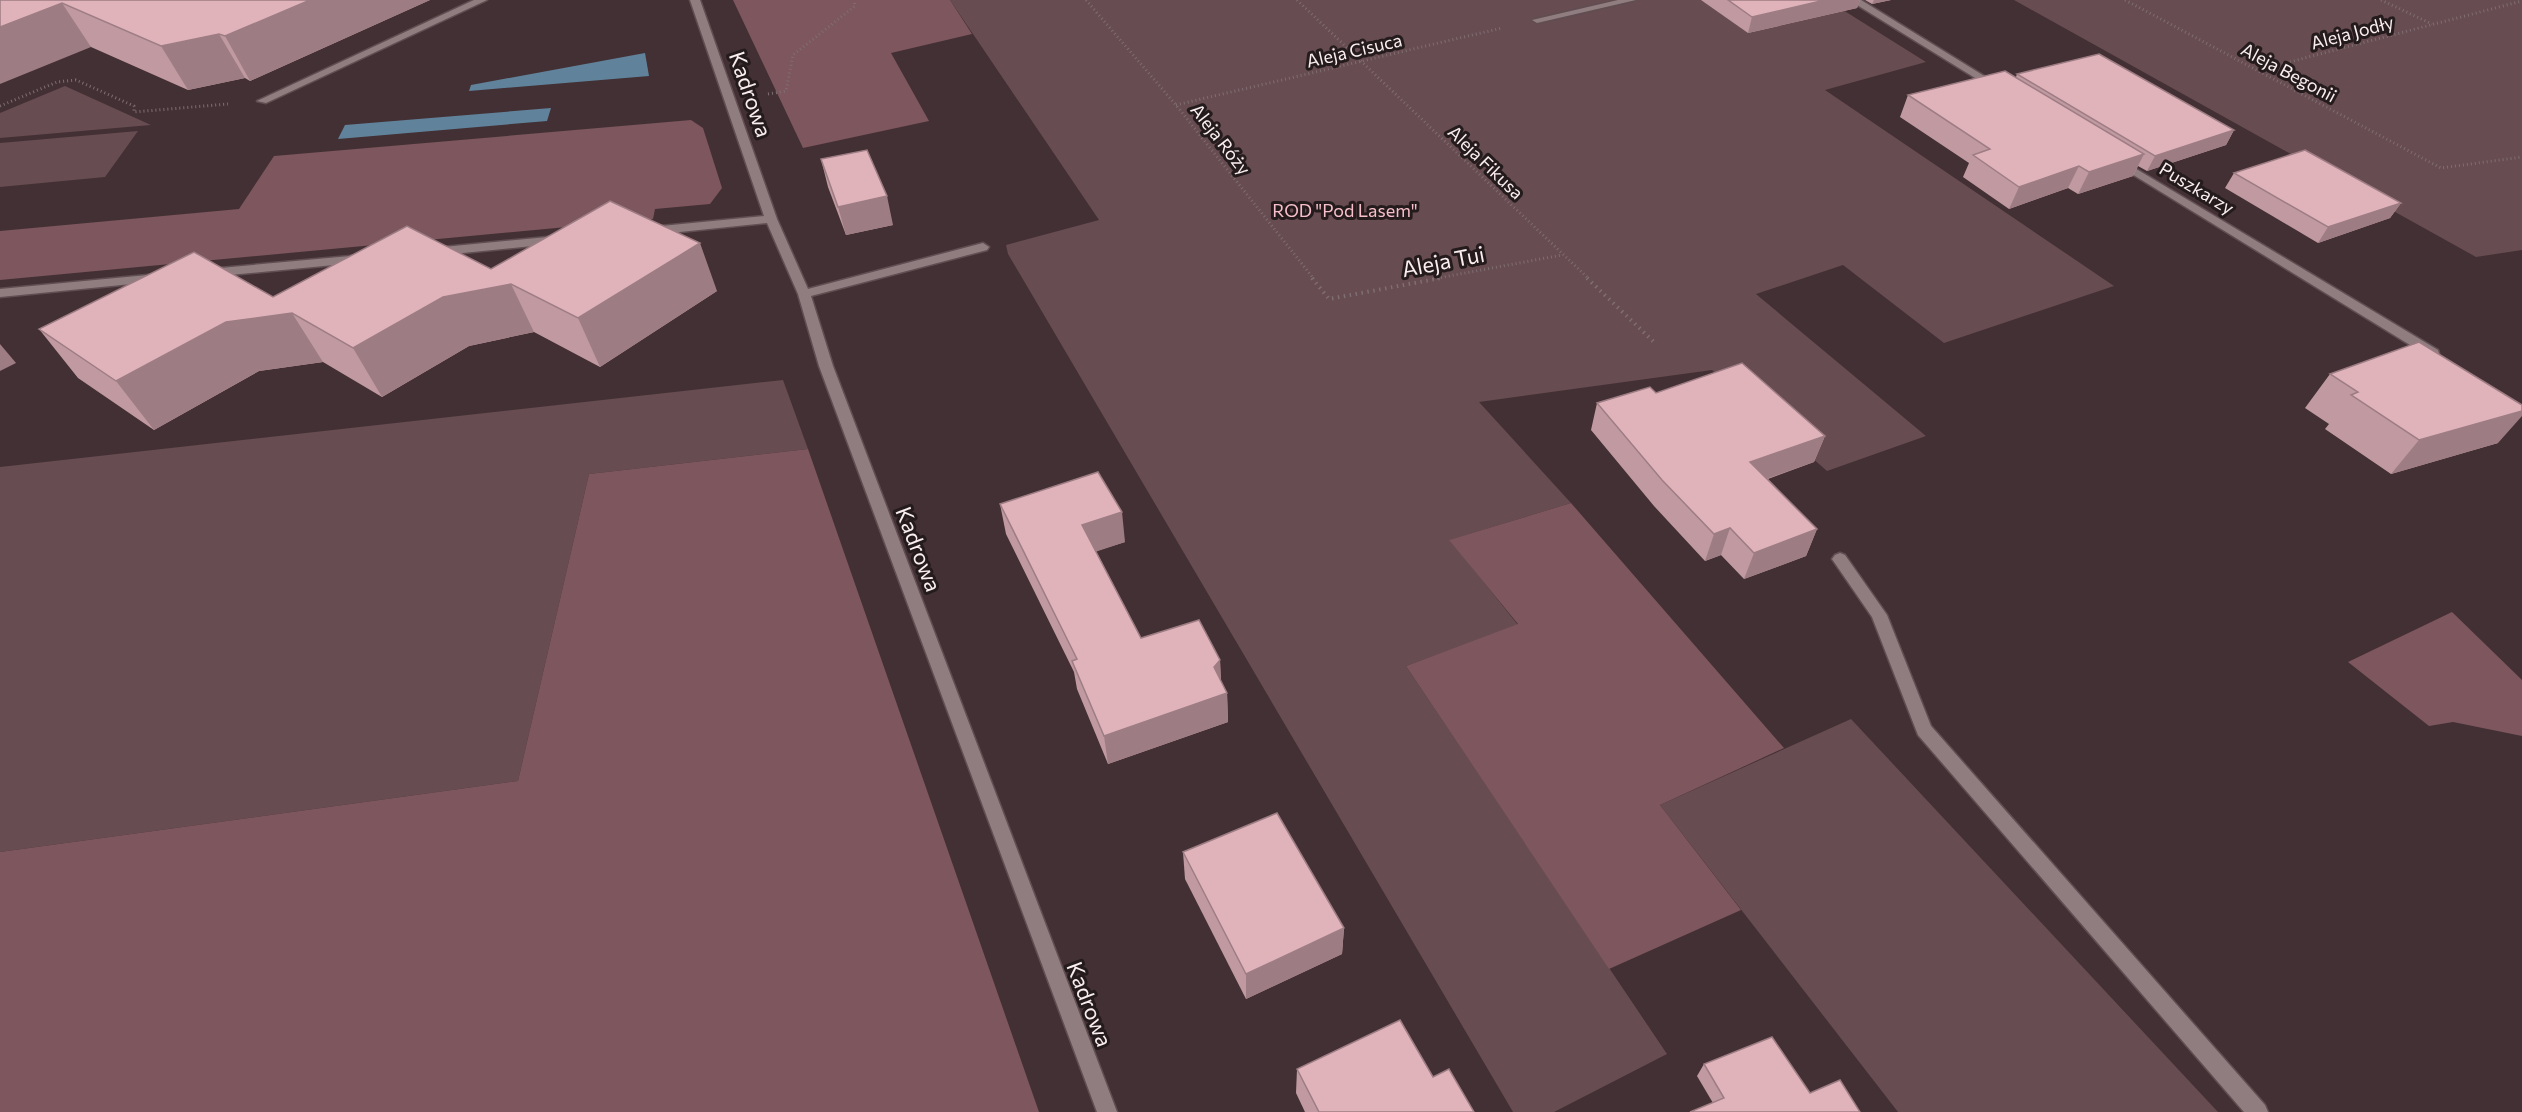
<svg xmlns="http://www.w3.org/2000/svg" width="2522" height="1112" font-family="Commissioner,sans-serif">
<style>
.green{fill:#674c51}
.forest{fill:#7d565e}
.water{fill:#60839b}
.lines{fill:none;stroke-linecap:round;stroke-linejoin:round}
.minor-casing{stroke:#604e52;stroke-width:3}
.path-far1{stroke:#7f6e72;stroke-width:3;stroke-dasharray:1 3;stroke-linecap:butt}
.path{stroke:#7f6e72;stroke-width:4;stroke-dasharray:1.5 4.5;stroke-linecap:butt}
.minor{fill:#907d80;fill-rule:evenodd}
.wall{fill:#c19aa1}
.shaded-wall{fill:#9d7d83}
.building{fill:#e0b3bb;stroke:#9d7d83;stroke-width:1.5}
.labels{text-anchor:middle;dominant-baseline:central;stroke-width:6;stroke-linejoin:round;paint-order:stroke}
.far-street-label{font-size:18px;fill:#fbeef1;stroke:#241b1c}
.far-park-label{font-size:18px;fill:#f7bfc9;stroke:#241b1c}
.street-label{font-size:22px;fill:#fbeef1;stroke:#241b1c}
</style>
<rect width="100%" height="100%" fill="#433034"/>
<g class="green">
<path d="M950,0h877l99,62 -101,28 289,196 -170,57 -101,-78 -87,29 170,142 -99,35 -115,-101 -233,32 92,101 -121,37 68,85 -112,41 261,388 -113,58h-41l-505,-858 -2,-9 93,-25z"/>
<path d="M2014,0h508v250l-46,7z"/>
<path d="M65,86l86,39 -151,13v-25z"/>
<path d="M138,131l-33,46 -105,10v-44z"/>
<path d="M783,380l25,69 -219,25 -71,307 -518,71v-385z"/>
<path d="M1851,719l367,393h-320l-238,-307z"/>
</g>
<g class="forest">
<path d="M733,0h217l22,34 -81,19 38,68 -126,27z"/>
<path d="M691,120l12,8 19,60 -12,16 -55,5 -2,10 -653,61v-49l239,-22 35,-53z"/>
<path d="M808,449l231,663h-1039v-260l518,-71 71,-307z"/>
<path d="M1571,503l213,245 -124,57 81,105 -132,59 -203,-303 112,-42 -69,-84z"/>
<path d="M2452,612l70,68v56l-69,-14 -24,4 -81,-64z"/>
</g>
<g class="water">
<path d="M645,53l4,23 -180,15 2,-6z"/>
<path d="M551,108l-4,13 -209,18 7,-14z"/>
</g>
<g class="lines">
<g class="minor-casing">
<g id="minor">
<path d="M474,0h13l-221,103 -9,-2z"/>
<path d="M690,0h10l77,219 31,70 175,-46 6,4 -2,3 -176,46 22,70 284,746h-20l-278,-746 -21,-72 -31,-71 -116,12 -6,-4 6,-4 113,-11z"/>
<path d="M1618,0h18l-99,23 -5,-3z"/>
<path d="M1849,0h12l141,87 -9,2z"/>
<path d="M2118,158l320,192 1,3 -6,4 -5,-1 -314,-193 -2,-2z"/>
<path d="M558,236l4,1v6l-129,13 -6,-4 6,-4z"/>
<path d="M361,255l6,4 -2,3 -156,15 -6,-4 6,-4z"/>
<path d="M158,274l4,1v6l-162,16v-8z"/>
<path d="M1840,553l5,2 42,60 44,111 334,379 3,7h-24l-326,-377 -46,-118 -40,-58 3,-4z"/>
</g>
</g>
<g class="path-far1">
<path d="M1086,0l90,105 138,174"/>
<path d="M1297,0l292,279"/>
<path d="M2125,0l316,168 81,-11"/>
<path d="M2381,0l51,24"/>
<path d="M2259,70l263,-69"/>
<path d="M768,94l18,-3 7,-36 62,-49 -1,-6"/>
<path d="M1176,105l326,-77"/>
<path d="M0,106l57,-24 19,-2 58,26v6l94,-8"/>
<path d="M1433,279l129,-24"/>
</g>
<g class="path">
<path d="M1312,278l17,21 112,-21"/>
<path d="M1587,278l69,66"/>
</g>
<use href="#minor" class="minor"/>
</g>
<g class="wall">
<path d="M0,0h430l-180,81 -5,-3 -57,12 -97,-43z"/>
<path d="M1701,0h159l-3,8 -109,25z"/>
<path d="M1865,0h26l-19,4z"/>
<path d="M2017,74l217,56 -8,15 -79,26 -9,-5 -5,10 -55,18 -10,-6 -59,21 -46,-32 6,-14 -69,-46 8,-22 108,-18z"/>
<path d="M821,159l72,66 -47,10 -18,-48z"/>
<path d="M2234,173l167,30 -11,15 -72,25 -93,-55z"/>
<path d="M491,269l226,22 -117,76 -66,-35 -65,14 -87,51 -59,-35 -64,9 -105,59 -76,-52 -39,-49z"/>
<path d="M2330,374l168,69 -107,31 -66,-45 4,-5 -24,-16z"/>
<path d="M1656,393l169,43 -11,26 -46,17 49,50 -11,27 -62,23 -23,-24 -16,6 -51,-55 -63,-76 6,-27z"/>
<path d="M1000,504l125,38 -29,9 45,87 79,22 1,22 6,11 1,29 -120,42 -31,-75 -3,-17 -68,-138z"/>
<path d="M1183,852l161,76 -2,26 -96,45 -61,-120z"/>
<path d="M1704,1064l106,29 -97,10 -16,-27z"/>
<path d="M1297,1069l136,8 41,35h-169l-9,-19z"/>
</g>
<g class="shaded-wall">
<path d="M310,0h120l-180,81 -25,-45z"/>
<path d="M1825,0h35l-3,8 -109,25 4,-16z"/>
<path d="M1874,0h17l-19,4z"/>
<path d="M62,3l29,44 -91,37v-57z"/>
<path d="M219,34l26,44 -57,12 -27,-44z"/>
<path d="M2234,130l-8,15 -79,26 8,-15z"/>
<path d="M2144,154l-11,22 -55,18 11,-22z"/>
<path d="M2079,166l-11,22 -59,21 10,-22z"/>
<path d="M887,196l6,29 -47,10 -8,-28z"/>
<path d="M2401,203l-11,15 -72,25 10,-16z"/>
<path d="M700,243l17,48 -117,76 -22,-49z"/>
<path d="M511,284l23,48 -65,14 -87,51 -29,-49 90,-51z"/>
<path d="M292,313l31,49 -64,9 -105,59 -38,-49 110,-59z"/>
<path d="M0,344l16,19 -16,8z"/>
<path d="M2522,411v5l-24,27 -107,31 28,-34z"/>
<path d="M1825,436l-11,26 -73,26 9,-26z"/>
<path d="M1122,512l3,30 -39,13 -4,-30z"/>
<path d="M1730,528l-9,27 -16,6 9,-27z"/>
<path d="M1817,529l-11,27 -62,23 10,-26z"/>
<path d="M1220,660l1,29 -7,-22z"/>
<path d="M1227,693l1,29 -120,42 -4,-28z"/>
<path d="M1344,928l-2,26 -96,45v-25z"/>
</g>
<g class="building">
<path d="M0,0h310l-85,36 -6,-2 -58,12 -99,-43 -62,24z"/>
<path d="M1728,0h97l-73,17z"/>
<path d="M2099,54l135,76 -79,26 -138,-82z"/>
<path d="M2005,71l139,83 -55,18 -10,-6 -60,21 -46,-32 17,-6 -82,-54z"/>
<path d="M867,150l20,46 -49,11 -17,-48z"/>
<path d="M2305,150l96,53 -73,24 -94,-54z"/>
<path d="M610,201l90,42 -122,75 -67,-34 -68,13 -90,51 -61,-35 -66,9 -110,59 -77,-52 155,-77 79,45 134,-71 84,43z"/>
<path d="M2419,342l103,63v6l-103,29 -68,-45 7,-3 -28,-18z"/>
<path d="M1742,363l83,73 -75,26 67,67 -63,24 -24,-25 -16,6 -52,-54 -65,-77 53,-16 6,6z"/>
<path d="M1098,472l24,40 -40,13 59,113 58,-18 21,40 -6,7 13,26 -123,43 -32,-75 5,-2 -77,-155z"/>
<path d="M1277,813l67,115 -98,46 -63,-122z"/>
<path d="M1400,1020l33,57 16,-8 25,43h-155l-22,-43z"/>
<path d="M1772,1037l38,56 30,-13 20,32h-170l34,-14 -20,-34z"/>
</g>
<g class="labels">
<g class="far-street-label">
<text transform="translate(2352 32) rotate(-15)">Aleja Jodły</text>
<text transform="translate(1354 50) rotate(-13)">Aleja Cisuca</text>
<text transform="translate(2289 72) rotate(28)">Aleja Begonii</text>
<text transform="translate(1221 139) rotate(52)">Aleja Róży</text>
<text transform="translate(1486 162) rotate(44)">Aleja Fikusa</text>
<text transform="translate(2197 188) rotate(31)">Puszkarzy</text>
</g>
<g class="far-park-label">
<text x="1345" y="210">ROD "Pod Lasem"</text>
</g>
<g class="street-label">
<text transform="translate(751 94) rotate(71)">Kadrowa</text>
<text transform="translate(1443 261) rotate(-11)">Aleja Tui</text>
<text transform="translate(919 549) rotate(69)">Kadrowa</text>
<text transform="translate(1090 1004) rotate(69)">Kadrowa</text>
</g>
</g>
</svg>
